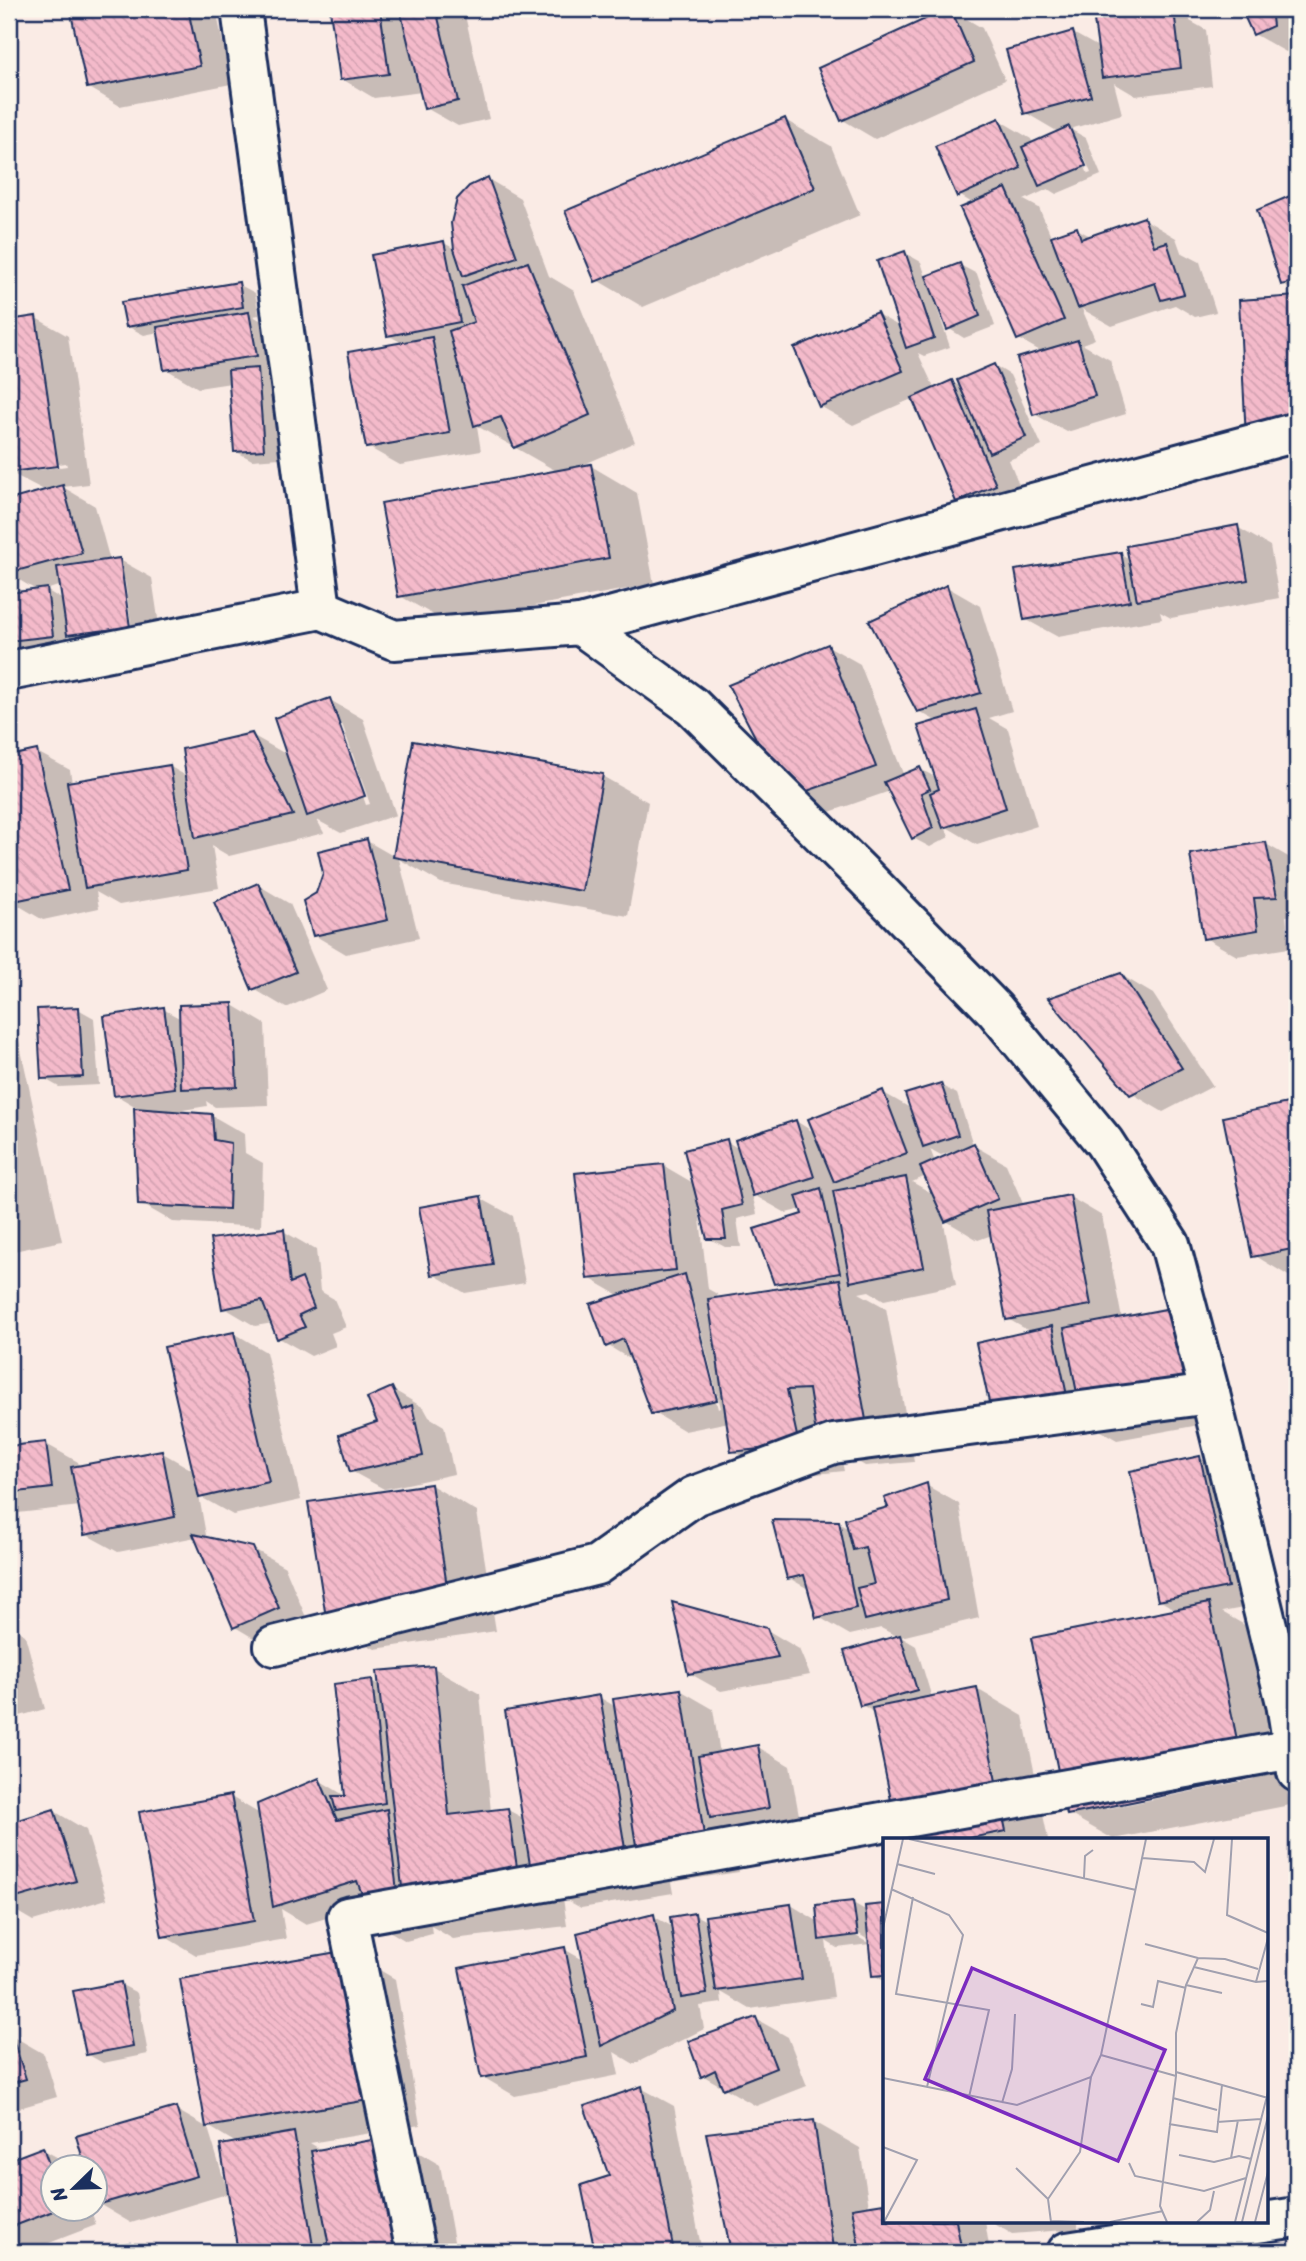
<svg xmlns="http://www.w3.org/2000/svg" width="1306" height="2261" font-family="Sriracha,sans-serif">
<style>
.shadow{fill:#0003;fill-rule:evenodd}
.building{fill:url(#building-back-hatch);stroke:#1b2f5e;stroke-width:2}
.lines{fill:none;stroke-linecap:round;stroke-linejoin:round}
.street-casing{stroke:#1b2f5e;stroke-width:44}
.street{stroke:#fbf7ec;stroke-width:38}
.inset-road{fill:none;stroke:#a1a0af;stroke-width:2}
.view{fill:#7b2cbf;fill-opacity:0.15;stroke:#7b2cbf;stroke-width:3.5}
.inset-edge{fill:none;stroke:#1b2f5e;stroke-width:3.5}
</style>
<defs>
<pattern id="building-back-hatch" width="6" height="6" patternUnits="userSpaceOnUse" patternTransform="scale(1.75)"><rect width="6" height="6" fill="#f4baca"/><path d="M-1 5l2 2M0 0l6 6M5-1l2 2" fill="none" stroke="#d1a0b0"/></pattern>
</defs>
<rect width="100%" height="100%" fill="#faebe5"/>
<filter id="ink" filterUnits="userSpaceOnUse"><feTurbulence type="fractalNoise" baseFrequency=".0143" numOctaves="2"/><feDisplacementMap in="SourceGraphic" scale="14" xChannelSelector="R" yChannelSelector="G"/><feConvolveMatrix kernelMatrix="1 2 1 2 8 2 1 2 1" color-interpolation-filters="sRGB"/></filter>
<g filter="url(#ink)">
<g class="shadow">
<path d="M72,9h144l15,75 -111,22 -32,-19z"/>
<path d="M349,9h37l18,10 -2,-10h58l4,2 25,108 -31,7 -32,-18 -4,-16 -48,6 -32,-19 -10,-68z"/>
<path d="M950,9l32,19 23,52 -130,59 -32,-19z"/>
<path d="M1086,9h103l1,12 16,9 6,56 -76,10 -22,-13 8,31 -52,15 16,9 15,37 -45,19 -8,-5 -24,11 15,8 13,30 25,-9 15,8 52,-18 32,19 5,14 19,10 16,50 -21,5 -20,-12 -63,21 -30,-17 13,30 -13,5 28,16 16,54 -59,18 -33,-18 8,-62 -23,-13 -45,-135 -15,-9 40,-75 32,19 2,5 27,-11 -34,-20 47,-80 27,15 3,-28zM1073,140h4l14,33 -3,1z"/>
<path d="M1242,9h55v39l-11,4 -32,-18z"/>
<path d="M785,120l46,26 29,69 -217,92 -46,-27z"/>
<path d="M488,179l32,19 29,78 25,15 61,151 -57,25 13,-1 46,27 17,91 -208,38 -46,-26 158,-124 -81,-46 4,25 -81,14 -32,-18 36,-103 -16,-9 56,-92 11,6z"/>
<path d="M1297,195v98l-15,-9 -23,-73z"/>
<path d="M905,253l16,9 5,15 34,-12 17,9 18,52 -31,12 -16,-10 -11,-27 -2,1 15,45 -26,9 -6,-3 17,37 17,-8 11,6 31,-23 16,10 32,71 -33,14 18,44 -37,16 -33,-19 -43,-103 -61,27 -33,-19 57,-92 25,14z"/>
<path d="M238,284l17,9 4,22 -6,1 28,16 8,42 -19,3 4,2 6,79 -28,2 -17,-9 -4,-68 -33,5 -32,-19 -7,-37 -15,3 -17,-9z"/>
<path d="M1297,298v157l-17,1 -39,-155z"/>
<path d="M36,318l32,18 21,148 -26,3 32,19 15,55 10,-1 32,18 10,67 -61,8 -34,-19 1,10 -56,7 -3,-2v-54l29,-4 -29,-17v-72l37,-11 -37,-19v-151zM66,463l1,3 -29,4v-3zM121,580h4l8,56h-3zM61,585l2,15 -17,-10z"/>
<path d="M1237,527l33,19 9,52 -108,20 -11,-6 2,7 -104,18 -33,-18 96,-65 10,6z"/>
<path d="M947,587l33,19 32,105 -23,7 19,11 29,97 -60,19 -32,-19 4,11 -19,10 -17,-9 -23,-47 -69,24 -32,-19 39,-150 32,18 44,112 16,-7 17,9 1,-56 -20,-11z"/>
<path d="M330,700l33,19 33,96 -55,18 -24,-13 7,13 -95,23 -17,-10 7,42 -100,17 -23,-13 3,16 -56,12 -32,-19 -2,-9v-134l28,-6 33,18 2,13 97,-17 19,11 64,-42 37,21zM338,724h4l28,80 -4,1z"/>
<path d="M602,776l46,26 -20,114 -187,-33 -42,-24 20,79 -73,16 -32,-19 3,-41 50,-53 28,16z"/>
<path d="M1266,844l31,18v53l-11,1 3,32 -52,8 -32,-18z"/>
<path d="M258,885l32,19 37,86 -41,18 -32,-19z"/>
<path d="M1121,975l32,19 60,92 -50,26 -32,-19z"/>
<path d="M233,1005l32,19 3,81 -53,2 -9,-6 1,5 -36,6 40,3 33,19 1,19 18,10 -2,64 -88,-5 -33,-19 3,-92 -27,-16 47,-86 18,10z"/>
<path d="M78,1009l16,9 5,67 -40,2 -16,-9z"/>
<path d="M9,1019l6,3 47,219 -53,11z"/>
<path d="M940,1085l17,9 16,51 33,19 18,42 46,-9 32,19 20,103 49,-9 50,111 -104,19 -33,-19 -58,13 5,-102 -23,-13 -16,-84 -14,5 -35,-21 13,66 -72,15 -15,-9 -10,2 27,15 28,154 -49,4 -25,-15 4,20 -65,7 -46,-27 -4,-29 -44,9 -32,-19 -20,-51 -26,-16 13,-49 -31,-18 75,-112 31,18 31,-43 13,8 57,-28 19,12 67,-41 30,17zM930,1149l11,6 15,-5 1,3 -22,9zM926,1176l9,19 -23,-13zM752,1194l34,19 16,-4 3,6 -30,68 12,6 -69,11 -1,-6 -9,-5 -9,-79 2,-1 7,29 17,9h16l-4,-28 20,-5zM690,1300h3l28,108 -3,1z"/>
<path d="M1297,1103v178l-43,-26 -29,-137z"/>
<path d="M480,1198l33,18 12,67 -60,10 -32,-19z"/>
<path d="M283,1231l33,19 4,41 14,8 12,28 -15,6 5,13 -25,10 -32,-18 -6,-15 -18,3 -32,-19z"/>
<path d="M234,1333l32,19 35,148 -68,15 -34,-19 7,39 -10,2 56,11 33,19 25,60 -43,19 -32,-19 -39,-90 -78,15 -33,-18 -5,-28 -71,8v-72l1,6 36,-4 32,18 1,5 82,-15 33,19z"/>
<path d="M392,1389l32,19 5,9 15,9 10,48 -70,15 -33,-18 28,-48z"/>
<path d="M1200,1458l32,19 27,128 -37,7 33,19 35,174 -177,34 -44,-25 109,-203 -19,-11zM1253,1775l1,4 -148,30v-4z"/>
<path d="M431,1485l46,27 19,119 -121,18 -46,-26z"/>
<path d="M926,1485l33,19 20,114 -78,19 15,9 16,52 45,-9 46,27 25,123h-148l-25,-126 -13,-8 36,-68 -17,-9 -31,7 -33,-19 -7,-26 -21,-12 49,-55 11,6 41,-20z"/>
<path d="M9,1626l16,9 20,74 -36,10z"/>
<path d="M767,1630l32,19 11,26 -89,16 -32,-18z"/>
<path d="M434,1668l46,26 11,118 17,-2 17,9 74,-122 17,10 64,-17 33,19 7,45 38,-7 32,19 11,60 -57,10 -12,-7 7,43 -68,10 2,11 -92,15 -18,-10 4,28 -114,13 -22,-13 1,8 -26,7 -32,-19 -6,-16 -62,18 -25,-15 5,30 -90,16 -32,-19 67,-139 29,17 59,-34 28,17 25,-116 8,5z"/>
<path d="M54,1811l32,19 21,69 -74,22 -24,-14v-82z"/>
<path d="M853,1903l14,8v-4l17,-2v76l-10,-6 -4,-34 -19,-12 -2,3 21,12 -33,4 -11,-7 8,56 -84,12 -29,-17 1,11 -22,3 4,23 -70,35 -20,-12 5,23 -104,21 -32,-19 81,-128 21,12 68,-45 20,11 22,-12 13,7 83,-17 28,17z"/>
<path d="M349,1952l46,27 25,146 -110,18 13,8 71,-13 46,27 16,87h-216l-10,-59 -99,30 -32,-19 -5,-38h-7l-9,-28 97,-29 33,19 19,62 2,-1 9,-45 -30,-18z"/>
<path d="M120,1984l17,9 11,61 -45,9 -16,-9z"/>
<path d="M756,2019l32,18 19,49 -51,20 -54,-31z"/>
<path d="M11,2035l33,19 13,43 -48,14v-75z"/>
<path d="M641,2088l33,18 28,146h-105l-14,-66 28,-9z"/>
<path d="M813,2121l47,27 9,59 15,-3v17h101l5,31h-258l-23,-118z"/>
<path d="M42,2149l31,17h-21v42h38l6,17 -65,25 -22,-12v-76z"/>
<path d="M989,2221h89v8l-66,5z"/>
<path d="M130,2245l13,7h-56z"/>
</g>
<g class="building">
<path d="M70,9h118l12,57 -113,22z"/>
<path d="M380,9l9,65 -49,6 -10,-70z"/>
<path d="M400,9h36l22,92 -34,8z"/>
<path d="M947,9h4l23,53 -133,59 -23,-53z"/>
<path d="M1241,9h30l2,17 -20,9z"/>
<path d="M1174,10l7,58 -79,10 -8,-58z"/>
<path d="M1073,31l18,65 -67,18 -18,-64z"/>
<path d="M785,118l30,70 -220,94 -30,-71z"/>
<path d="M999,118l22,50 -64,29 -22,-51z"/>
<path d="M1069,126l17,40 -47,20 -17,-39z"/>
<path d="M488,177l29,80 -54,19 -9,-27 -3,-26 6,-24 12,-13z"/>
<path d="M1006,188l58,132 -47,20 -57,-132z"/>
<path d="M1297,193v88l-16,4 -24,-75z"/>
<path d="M1144,217l10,29 13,-4 17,52 -23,6 -6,-17 -77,25 -27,-72 26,-9 4,12z"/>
<path d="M444,241l16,81 -73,14 -16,-81z"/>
<path d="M905,251l29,87 -28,10 -29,-87z"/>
<path d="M528,262l62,153 -76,33 -13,-31 -27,9 -25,-95 25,-9 -12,-36z"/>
<path d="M960,263l20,53 -33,14 -21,-54z"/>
<path d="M239,282l4,25 -117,20 -5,-25z"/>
<path d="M1297,296v140l-51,2 -7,-138z"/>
<path d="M249,312l8,44 -93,14 -7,-43z"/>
<path d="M877,312l26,59 -84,36 -25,-59z"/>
<path d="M36,316l22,150 -48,6 -1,-152z"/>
<path d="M432,337l18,96 -84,15 -18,-96z"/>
<path d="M1078,340l17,56 -62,19 -16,-57z"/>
<path d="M994,364l32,73 -37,16 -32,-73z"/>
<path d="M258,368l6,82 -30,2 -6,-82z"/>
<path d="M952,380l44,105 -40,17 -44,-104z"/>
<path d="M591,464l18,94 -211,39 -17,-94z"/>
<path d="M63,485l19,68 -73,20v-73z"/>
<path d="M1238,525l10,55 -111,20 -11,-54z"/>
<path d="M1121,552l9,49 -106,19 -9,-50z"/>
<path d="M120,558l10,69 -63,8 -10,-68z"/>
<path d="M947,585l34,108 -64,19 -48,-91z"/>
<path d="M47,588l6,48 -44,5v-48z"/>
<path d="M828,644l48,123 -89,31 -59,-113z"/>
<path d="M330,698l35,98 -58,20 -33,-98z"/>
<path d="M976,709l30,99 -63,20 -13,-35 9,-4 -21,-63z"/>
<path d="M252,733l41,82 -98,23 -13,-89z"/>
<path d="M413,741l190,33 -21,117 -189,-34z"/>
<path d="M37,750l31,140 -59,12v-146z"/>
<path d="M170,765l17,105 -102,18 -18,-106z"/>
<path d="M920,767l10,22 -9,4 12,35 -21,11 -28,-57z"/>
<path d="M367,839l21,81 -75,16 -10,-35 13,-8 7,-20 -5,-22z"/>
<path d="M1266,842l11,55 -23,1 4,32 -55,9 -13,-85z"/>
<path d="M258,883l38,89 -44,18 -38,-88z"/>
<path d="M1121,973l61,95 -52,27 -82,-97z"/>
<path d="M233,1003l4,84 -56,2 -2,-84z"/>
<path d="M79,1007l4,70 -42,2 -4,-70z"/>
<path d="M164,1007l11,81 -61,8 -10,-80z"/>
<path d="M941,1083l17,52 -35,12 -18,-53z"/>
<path d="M883,1090l24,63 -73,29 -26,-63z"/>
<path d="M1297,1101v147l-45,9 -29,-140z"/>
<path d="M134,1108l78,6 2,26 17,3 -2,66 -91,-4z"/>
<path d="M796,1120l18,57 -61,19 -18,-56z"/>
<path d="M727,1139l15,66 -20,5 4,29h-19l-23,-89z"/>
<path d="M974,1143l24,56 -53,23 -25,-55z"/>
<path d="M664,1164l12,106 -89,9 -12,-106z"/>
<path d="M9,1177l8,38 -8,2z"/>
<path d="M906,1177l18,90 -74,15 -17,-91z"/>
<path d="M821,1188l19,85 -66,11 -20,-55 48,-15 -6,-18z"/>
<path d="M1070,1195l21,110 -85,15 -20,-109z"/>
<path d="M481,1196l12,69 -62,10 -12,-68z"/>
<path d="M284,1229l6,54 12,-5 12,30 -15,7 6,12 -28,12 -15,-38 -40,8 -12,-70z"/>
<path d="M685,1274l32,126 -66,14 -28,-75 -17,8 -16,-43z"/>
<path d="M840,1279l29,157 -52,4 -8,-51 -22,1 12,55 -68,7 -23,-153z"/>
<path d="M1171,1308l18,95 -106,20 -19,-95z"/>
<path d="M1052,1326l16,74 -76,16 -16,-73z"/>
<path d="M234,1332l35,150 -70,16 -35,-151z"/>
<path d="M392,1387l10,22 10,-4 11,51 -73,16 -11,-37 38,-13 -10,-24z"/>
<path d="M46,1442l6,46 -43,5v-47z"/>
<path d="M162,1450l13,67 -91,18 -13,-68z"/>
<path d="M1200,1456l28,131 -70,14 -28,-130z"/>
<path d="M927,1483l20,117 -82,20 -8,-32 17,-4 -9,-37 -12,3 -8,-31 43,-12 -4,-9z"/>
<path d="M431,1484l19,121 -123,19 -19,-122z"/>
<path d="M772,1520l67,1 17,87 -40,10 -12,-43 -17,4z"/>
<path d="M193,1534l60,13 26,61 -46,20z"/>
<path d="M672,1602l95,26 11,29 -90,17z"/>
<path d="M1209,1603l36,176 -178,36 -36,-177z"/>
<path d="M900,1635l17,55 -57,16 -16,-55z"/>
<path d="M434,1666l15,149 59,-7 14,92 -117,13 -28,-242z"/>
<path d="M372,1679l13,124 -49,8 -4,-15h13l-12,-112z"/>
<path d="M977,1687l29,144 -41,8h-66l-27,-131z"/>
<path d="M681,1689l26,165 -68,10 -26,-165z"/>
<path d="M600,1695l28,172 -95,16 -28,-172z"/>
<path d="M758,1745l11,63 -59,10 -12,-62z"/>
<path d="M319,1778l18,42 50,-11 13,107 -27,7 -16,-42 -84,26 -16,-103z"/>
<path d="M231,1795l23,126 -92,16 -23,-125z"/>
<path d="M54,1809l22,72 -67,19v-77z"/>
<path d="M853,1901l5,34 -39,5 -3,-35z"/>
<path d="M791,1904l11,75 -86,12 -11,-75z"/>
<path d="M884,1904v71l-12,1 -7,-70z"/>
<path d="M695,1913l12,81 -26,4 -11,-81z"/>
<path d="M654,1914l19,97 -72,35 -24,-113z"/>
<path d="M565,1947l22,110 -106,21 -22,-110z"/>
<path d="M349,1950l26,149 -169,28 -26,-148z"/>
<path d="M121,1982l12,64 -47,9 -13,-64z"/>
<path d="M756,2017l20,51 -53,21 -8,-19 -14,7 -13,-36z"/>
<path d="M11,2033l15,46 -17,5v-50z"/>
<path d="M642,2086l32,166h-79l-14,-67 28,-9 -25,-70z"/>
<path d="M176,2107l21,69 -100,29 -3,-9v-30h-9l-9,-30z"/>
<path d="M814,2120l19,128 -35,4h-67l-25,-119z"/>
<path d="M294,2132l20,120h-76l-18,-107z"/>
<path d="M394,2136l22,116h-86l-19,-101z"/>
<path d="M43,2147l9,26v35h9l-52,20v-68z"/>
<path d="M884,2203v18h72l6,31h-102l-8,-44z"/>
<path d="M130,2243l2,9h-56z"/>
<path d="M215,2247l1,5h-23z"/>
</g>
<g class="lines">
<g class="street-casing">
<g id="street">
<path d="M241,9l80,600"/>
<path d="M580,625l717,-193"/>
<path d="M9,671l312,-62 73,31 186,-15 112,81 173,171 130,133 109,132 66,102 40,150 76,309 11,69"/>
<path d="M274,1646l323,-81 97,-69 139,-52 377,-50"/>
<path d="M416,2252l-69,-335 946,-168"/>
<path d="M1067,2252l230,-35"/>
</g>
</g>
<use href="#street" class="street"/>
</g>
</g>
<g transform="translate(883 1838)">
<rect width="385" height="385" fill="#faebe5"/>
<path class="inset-road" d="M26,1l227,51M349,1l-5,76 41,18M259,20l52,4 11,10 9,-33M14,26l38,10M201,40l1,-22 8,-6M8,51l58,26 14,20 -36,152M30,59l-17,97 93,16 -20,87M0,90l20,-89M262,106l53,14M311,129l62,15 12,-1M373,144l12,-44M303,147l36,8M258,166l12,3 5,-26 28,7M218,217l75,21M293,234l92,26M0,240l134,27 74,-28 10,-22 45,-216M290,260l44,12M119,265l10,-34 3,-55M334,284l44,-3M286,286l48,8 5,-47M0,309l34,13 -33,62M296,317l35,7 25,-6 12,3M348,320l7,-38M246,325l6,13 69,15 42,-13M133,330l32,31 3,23M165,361l32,-47 11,-75M168,383l33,1M227,384l53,-11M284,384l-7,-16 16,-130v-43l10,-48 12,-27 27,1 33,10M314,384l13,-12 4,-19M352,384l33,-130M359,384l26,-106M372,384l13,-50"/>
<path class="view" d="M89,130l193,82 -47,111 -193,-82z"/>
<rect width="385" height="385" class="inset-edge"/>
</g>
<rect width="1306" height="2261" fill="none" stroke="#fbf7ec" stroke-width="35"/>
<rect x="18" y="18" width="1271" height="2226" fill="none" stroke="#1b2f5e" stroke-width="2.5" filter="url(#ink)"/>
<g transform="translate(74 2188) rotate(247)"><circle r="33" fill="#fbf7ec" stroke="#a1a7b3" stroke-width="2"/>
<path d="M0-5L12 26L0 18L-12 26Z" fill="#1b2f5e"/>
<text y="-10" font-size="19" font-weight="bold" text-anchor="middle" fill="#1b2f5e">N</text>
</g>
</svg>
